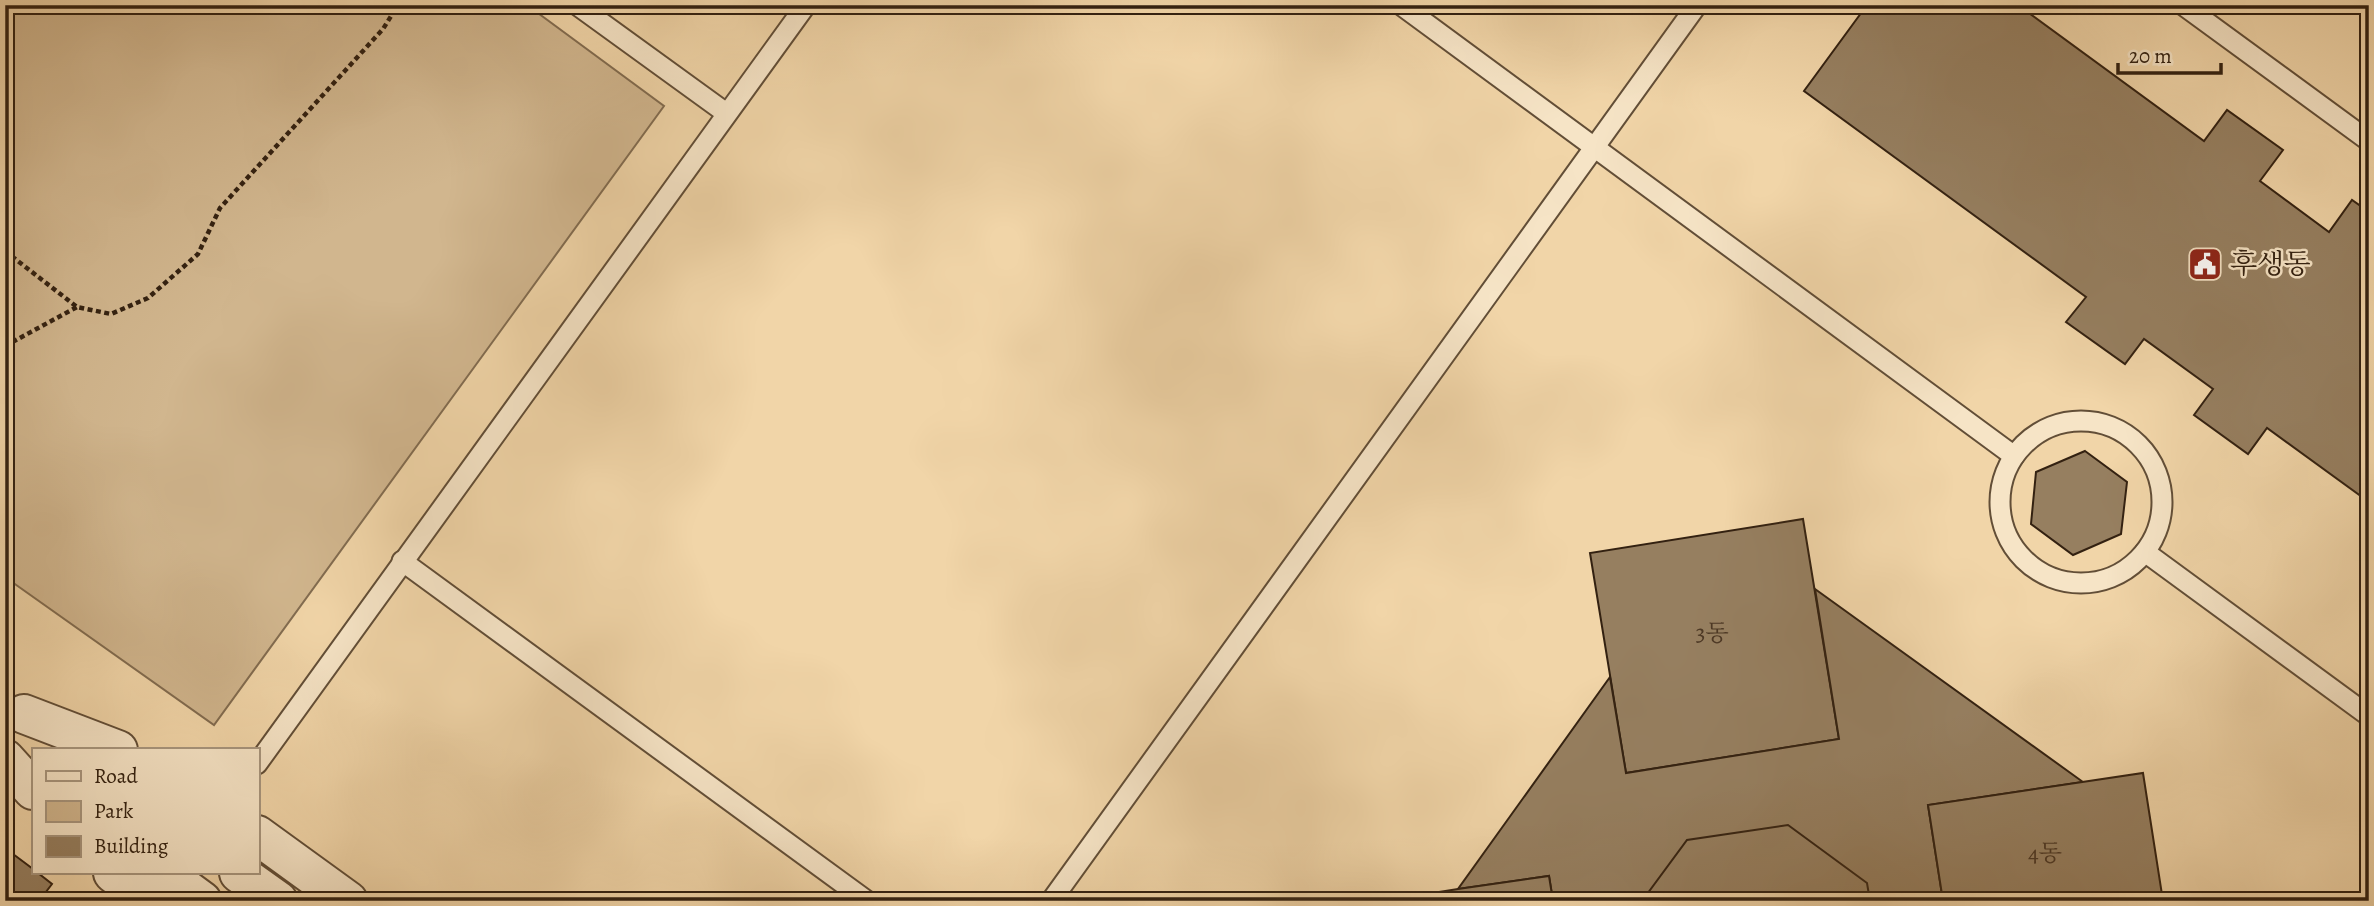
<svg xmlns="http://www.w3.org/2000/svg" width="2374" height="906" font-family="Alegreya,'Noto Serif KR',serif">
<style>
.green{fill:#d1b68e;stroke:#826c50;stroke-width:2}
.building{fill:#967f60;stroke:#332111;stroke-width:2}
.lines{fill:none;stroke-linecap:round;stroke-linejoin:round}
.service-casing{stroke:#624e37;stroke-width:23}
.tertiary-casing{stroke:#624e37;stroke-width:42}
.path{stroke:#332111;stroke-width:4.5;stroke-dasharray:5 3.5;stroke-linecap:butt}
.service{stroke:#f6e4c6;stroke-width:19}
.tertiary{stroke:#f6e4c6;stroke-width:38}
.labels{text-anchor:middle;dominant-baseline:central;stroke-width:5;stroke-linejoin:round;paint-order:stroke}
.number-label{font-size:24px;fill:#4c3825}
.poi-label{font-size:28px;fill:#332111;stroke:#f6e4c6;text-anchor:start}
</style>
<rect width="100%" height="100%" fill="#f1d5a8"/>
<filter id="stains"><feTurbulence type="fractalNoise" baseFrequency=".00286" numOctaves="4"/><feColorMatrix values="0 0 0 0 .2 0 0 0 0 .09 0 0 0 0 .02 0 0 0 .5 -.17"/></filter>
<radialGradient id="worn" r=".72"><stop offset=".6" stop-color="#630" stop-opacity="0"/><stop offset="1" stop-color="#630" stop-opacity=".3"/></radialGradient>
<path class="green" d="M5,5h522l137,101 -450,619 -209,-148z"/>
<g class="building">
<path d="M1867,5h151l186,136 23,-31 56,40 -23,31 69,51 23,-32 17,12v290l-102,-74 -19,26 -54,-39 19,-26 -69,-50 -19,25 -59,-42 20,-25 -282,-206z"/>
<path d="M2085,451l42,31 -6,52 -48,21 -42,-31 5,-52z"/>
<path d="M1803,519l36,220 -213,34 -36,-220z"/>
<path d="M1815,589l268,193 -155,23 15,96h-390l-4,-25 -91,13 152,-212 16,96 213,-34z"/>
<path d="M2143,773l20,128h-220l-15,-96z"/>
<path d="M1788,825l79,58 3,18h-228l45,-61z"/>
<path d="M5,848l28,21v4h5l14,11 -13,17h-34z"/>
<path d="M1549,876l4,25h-171l76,-12z"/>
</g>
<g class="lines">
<g class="service-casing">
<g id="service">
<path d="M577,5l149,108"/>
<path d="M1401,5l613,451"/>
<path d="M2183,5l186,136"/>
<circle cx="2081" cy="502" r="81"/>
<path d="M2145,552l224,164"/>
<path d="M402,561l465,340"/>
<path d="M257,764l549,-759"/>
<path d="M1051,901l646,-896"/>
</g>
</g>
<g class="tertiary-casing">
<g id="tertiary">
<path d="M24,714l94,36"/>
<path d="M5,759l28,31"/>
<path d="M257,835l91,66"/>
<path d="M113,873l37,28"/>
<path d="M164,873l38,28"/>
<path d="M239,873l39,28"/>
</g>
</g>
<g class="path">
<path d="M5,251l72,56 34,7 37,-16 50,-44 22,-46 163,-179 15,-24"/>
<path d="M5,346l72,-39"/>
</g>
<use href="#service" class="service"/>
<use href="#tertiary" class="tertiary"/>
</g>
<defs>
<g id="civic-square" transform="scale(1.75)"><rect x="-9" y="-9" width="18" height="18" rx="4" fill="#8f2418" stroke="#f6e4c6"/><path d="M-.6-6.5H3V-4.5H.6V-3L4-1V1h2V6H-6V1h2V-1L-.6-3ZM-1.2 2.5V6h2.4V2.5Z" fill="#fff"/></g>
</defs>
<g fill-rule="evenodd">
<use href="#civic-square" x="2205" y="264"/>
</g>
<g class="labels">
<g class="number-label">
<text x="1712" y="633">3동</text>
<text x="2045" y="853">4동</text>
</g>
<g class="poi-label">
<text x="2230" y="264">후생동</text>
</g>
</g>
<rect width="2374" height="906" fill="none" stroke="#f1d5a8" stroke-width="28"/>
<rect x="7" y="7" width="2360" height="892" fill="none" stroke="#332111" stroke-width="3.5"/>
<rect x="14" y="14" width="2346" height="878" fill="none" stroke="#332111" stroke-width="2"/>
<rect x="32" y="748" width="228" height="126" fill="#f6e4c6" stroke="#a8967e" stroke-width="2"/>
<rect x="46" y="771" width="35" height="10" fill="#f6e4c6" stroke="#a8967e" stroke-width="2"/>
<text x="94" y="783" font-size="21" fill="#332111">Road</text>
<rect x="46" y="801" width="35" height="21" fill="#d1b68e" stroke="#a8967e" stroke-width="2"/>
<text x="94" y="818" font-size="21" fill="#332111">Park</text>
<rect x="46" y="836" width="35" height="21" fill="#967f60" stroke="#a8967e" stroke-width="2"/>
<text x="94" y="853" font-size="21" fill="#332111">Building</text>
<path d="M2118 63v10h103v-10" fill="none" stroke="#332111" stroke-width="3.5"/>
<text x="2129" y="63" font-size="21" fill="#332111" stroke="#f6e4c6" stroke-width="5" paint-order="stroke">20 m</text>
<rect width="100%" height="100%" filter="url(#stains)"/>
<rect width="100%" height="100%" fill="url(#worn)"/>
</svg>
